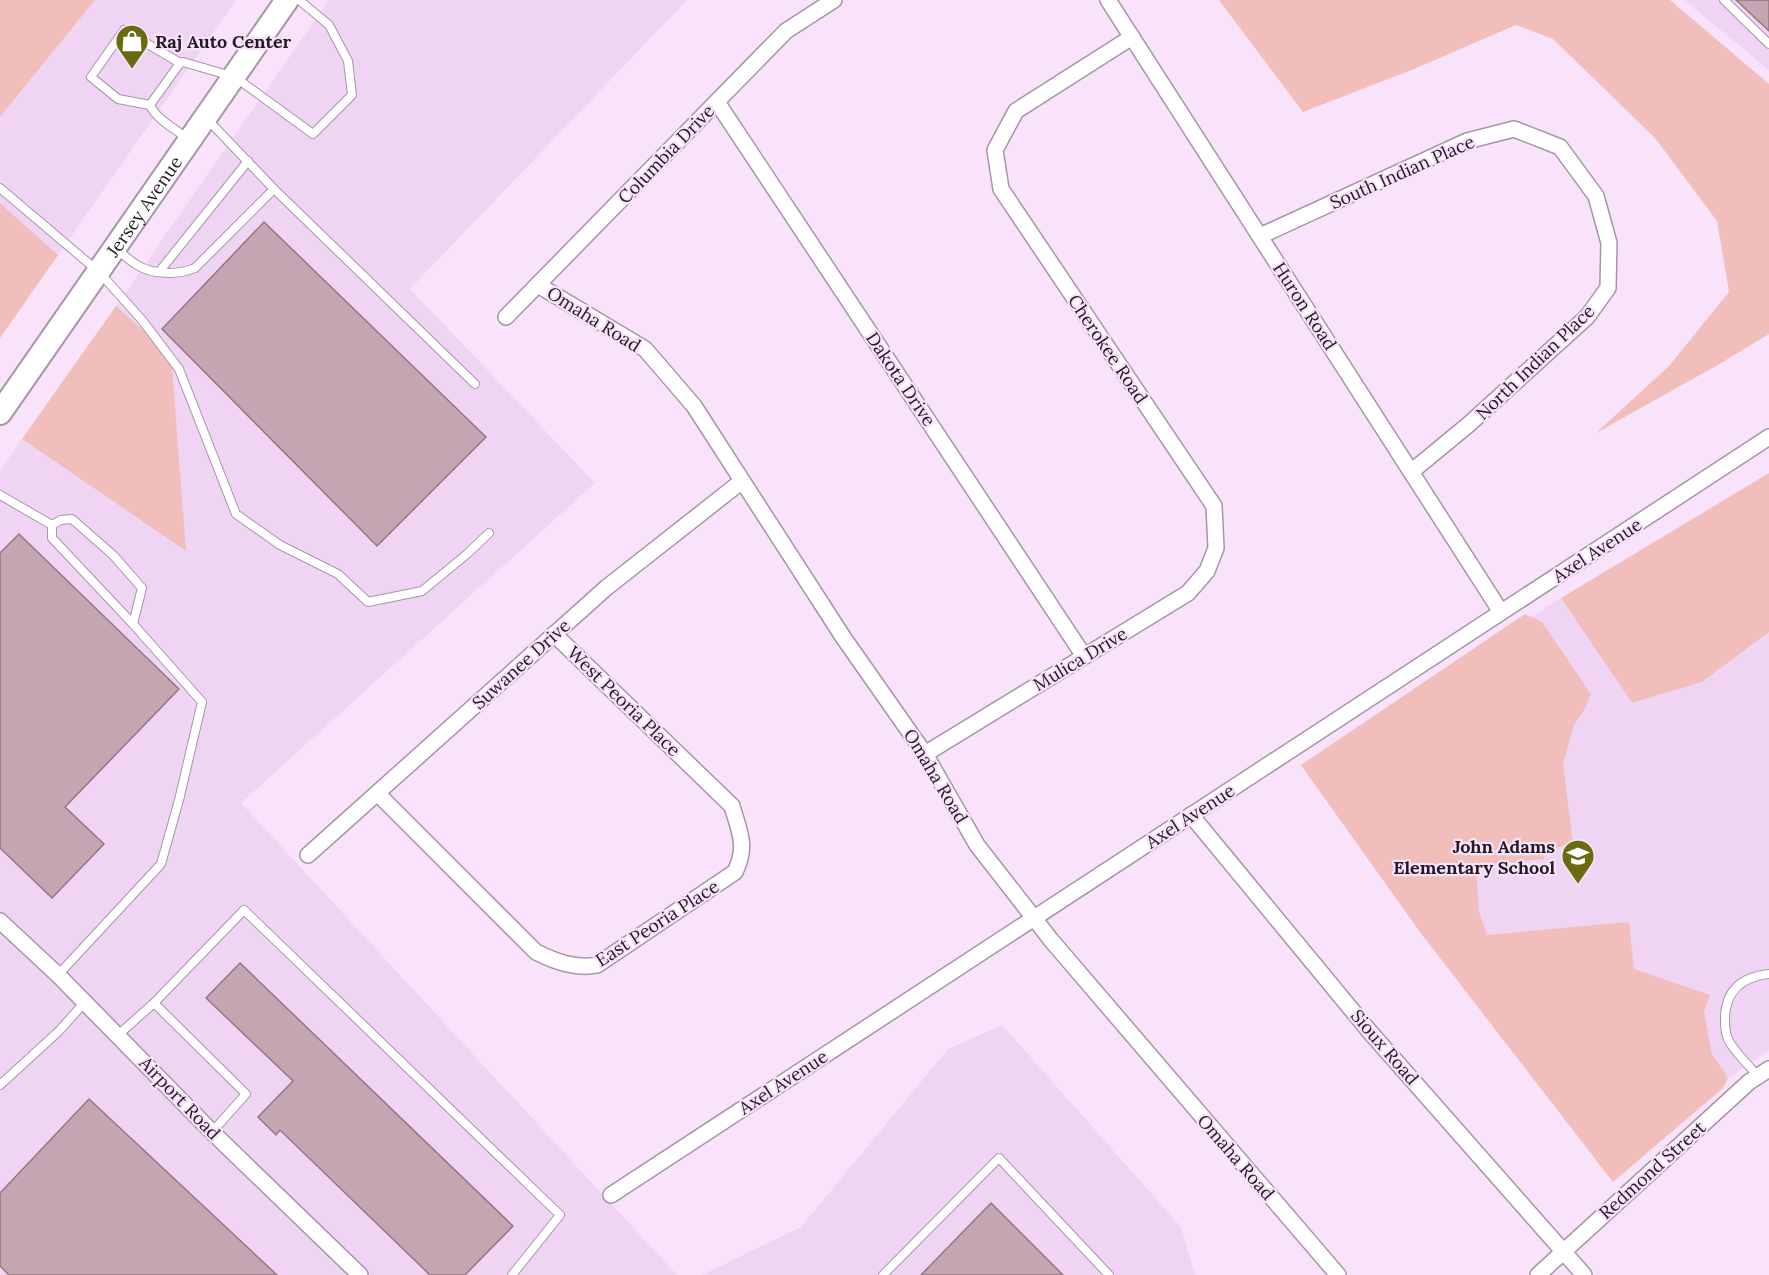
<svg xmlns="http://www.w3.org/2000/svg" width="1769" height="1275" font-family="Lora,serif">
<style>
.built{fill:#efd5f3}
.green{fill:#f2bebb}
.building{fill:#c4a5b1;stroke:#947783;stroke-width:1.5}
.lines{fill:none;stroke-linecap:round;stroke-linejoin:round}
.lane-casing{stroke:#a794aa;stroke-width:10}
.street-casing{stroke:#a794aa;stroke-width:18}
.secondary-casing{stroke:#a794aa;stroke-width:26}
.lane{stroke:#fff;stroke-width:8}
.street{stroke:#fff;stroke-width:15}
.secondary{stroke:#fff;stroke-width:22}
.labels{text-anchor:middle;dominant-baseline:central;stroke-width:4.5;stroke-linejoin:round;paint-order:stroke}
.poi-label{font-size:18px;font-weight:bold;fill:#221a23;stroke:#f8e3fb;text-anchor:start}
.street-label{font-size:18px;fill:#221a23;stroke:#f8e3fb}
</style>
<rect width="100%" height="100%" fill="#f8e3fb"/>
<g class="built">
<path d="M95,0h141l-178,255 -58,-52v-86z"/>
<path d="M329,0h358l-277,289 185,194 -354,320 436,472h-677v-804l22,-32 49,34 100,-118 -55,-49z"/>
<path d="M1685,0h84v70l-80,-66z"/>
<path d="M1561,598l71,105 70,-21 67,-50v418l-41,28 -5,10 -110,94 -193,-250 -119,-167z"/>
<path d="M1002,1025l179,202 14,48h-493l99,-48 147,-178z"/>
</g>
<g class="green">
<path d="M0,0h95l-95,117z"/>
<path d="M1219,0h451l99,84v250l-53,32 -120,67 73,-67 60,-74 -12,-71 -62,-83 -102,-99 -37,-14 -102,44 -111,43z"/>
<path d="M0,203l58,52 -58,83z"/>
<path d="M116,306l55,49 15,196 -164,-112z"/>
<path d="M1769,473v159l-67,50 -70,21 -71,-105z"/>
<path d="M1525,614l17,8 49,72 -6,15 -11,16 -11,39 10,79 -28,8 -1,8 -68,7 3,46 8,23 142,-13 5,47 76,26 -6,17 8,42 16,24 -5,10 -110,94 -193,-250 -119,-167z"/>
</g>
<g class="building">
<path d="M1736,0h33v31z"/>
<path d="M264,222l222,215 -109,109 -215,-217z"/>
<path d="M19,534l160,155 -114,118 39,37 -52,54 -52,-50v-295z"/>
<path d="M240,963l273,263 -48,49h-35l-150,-145 -4,5 -18,-18 35,-36 -87,-83z"/>
<path d="M89,1099l188,176h-268l-9,-9v-73z"/>
<path d="M991,1203l72,72h-142z"/>
</g>
<g class="lines">
<g class="lane-casing">
<g id="lane">
<path d="M1724,0l45,44"/>
<path d="M150,105l-32,-6 -27,-22 33,-47 56,33"/>
<path d="M187,138c-12,-9 -31,-19 -37,-33l30,-42 3,-1 52,15 78,57 39,-39 -4,-34 -19,-36 -30,-25"/>
<path d="M0,188l99,84 43,48 37,49 57,145 44,31 58,29 30,28 54,-11 45,-37 22,-21"/>
<path d="M274,189l201,195"/>
<path d="M118,250c6,5 12,11 19,15 16,10 41,10 58,3l79,-79 -67,-70"/>
<path d="M159,272l89,-111"/>
<path d="M0,495l52,30"/>
<path d="M58,975l103,-111 18,-64 23,-98 -69,-78 -81,-86v-13l9,-5 11,-1 41,36 29,33 -9,36"/>
<path d="M154,1003l92,91 -34,38"/>
<path d="M118,1035l36,-32 90,-93 316,305 -48,60"/>
<path d="M1758,1076c-8,-9 -26,-27 -30,-37 -3,-6 -3,-13 -3,-19 0,-29 16,-43 44,-46"/>
<path d="M0,1085l59,-54 26,-29"/>
<path d="M883,1275l116,-117 110,117"/>
</g>
</g>
<g class="street-casing">
<g id="street">
<path d="M1108,0l393,612"/>
<path d="M717,102l367,554"/>
<path d="M1260,236l207,-95 47,-12 46,18 36,49 13,47 -1,45 -21,29 -119,108 -57,47"/>
<path d="M538,285l107,64 49,57 149,231 82,117 52,91 74,95 287,335"/>
<path d="M506,317l280,-286 48,-31"/>
<path d="M925,754l263,-161 19,-22 9,-23 -2,-42 -213,-317 -6,-39 21,-39 116,-74"/>
<path d="M377,793l159,159c20,10 40,17 61,13l138,-93c13,-26 4,-41 -3,-66l-178,-172"/>
<path d="M1191,815l179,217 214,243"/>
<path d="M308,855l298,-267 136,-107"/>
<path d="M0,921l58,54 154,157 148,143"/>
<path d="M611,1195l1158,-758"/>
<path d="M1538,1275l211,-193 20,-13"/>
</g>
</g>
<g class="secondary-casing">
<g id="secondary">
<path id="s1" d="M0,413l287,-413"/>
</g>
</g>
<use href="#lane" class="lane"/>
<use href="#street" class="street"/>
<use href="#secondary" class="secondary"/>
</g>
<defs>
<g id="shop-pin" transform="scale(1.725)"><path d="M0 17L-7.5 6A9.5 9.5 0 1 1 7.5 6Z" fill="#686c0f" stroke="#f8e3fb"/><path d="M-5-2.5h2.3a2.7 3.5 0 0 1 5.4 0H5L5.5 6h-11ZM-1.5-2.5h3a1.5 2.3 0 0 0-3 0Z" fill="#fff"/></g>
<g id="school-pin" transform="scale(1.725)"><path d="M0 17L-7.5 6A9.5 9.5 0 1 1 7.5 6Z" fill="#686c0f" stroke="#f8e3fb"/><path d="M0-5L7-2L0 1L-7-2ZM-4 1L0 2.5L4 1V4Q0 6-4 4Z" fill="#fff"/></g>
</defs>
<g fill-rule="evenodd">
<use href="#shop-pin" x="132" y="41"/>
<use href="#school-pin" x="1578" y="856"/>
</g>
<g class="labels">
<g class="poi-label">
<text x="155" y="41">Raj Auto Center</text>
<text x="1555" y="846" text-anchor="end">John Adams<tspan x="1555" dy="21">Elementary School</tspan></text>
</g>
<g class="street-label">
<text transform="translate(666 154) rotate(-46)">Columbia Drive</text>
<text transform="translate(1402 172) rotate(-24)">South Indian Place</text>
<text stroke="none"><textPath href="#s1" startOffset="252">Jersey Avenue</textPath></text>
<text transform="translate(1305 306) rotate(57)">Huron Road</text>
<text transform="translate(594 319) rotate(32)">Omaha Road</text>
<text transform="translate(1108 349) rotate(56)">Cherokee Road</text>
<text transform="translate(1535 362) rotate(-44)">North Indian Place</text>
<text transform="translate(901 379) rotate(56)">Dakota Drive</text>
<text transform="translate(1597 550) rotate(-33)">Axel Avenue</text>
<text transform="translate(1080 659) rotate(-31)">Mulica Drive</text>
<text transform="translate(521 664) rotate(-42)">Suwanee Drive</text>
<text transform="translate(624 701) rotate(44)">West Peoria Place</text>
<text transform="translate(936 776) rotate(59)">Omaha Road</text>
<text transform="translate(1190 816) rotate(-33)">Axel Avenue</text>
<text transform="translate(657 923) rotate(-33)">East Peoria Place</text>
<text transform="translate(1385 1047) rotate(49)">Sioux Road</text>
<text transform="translate(783 1082) rotate(-33)">Axel Avenue</text>
<text transform="translate(180 1098) rotate(46)">Airport Road</text>
<text transform="translate(1236 1157) rotate(49)">Omaha Road</text>
<text transform="translate(1652 1170) rotate(-42)">Redmond Street</text>
</g>
</g>
</svg>
